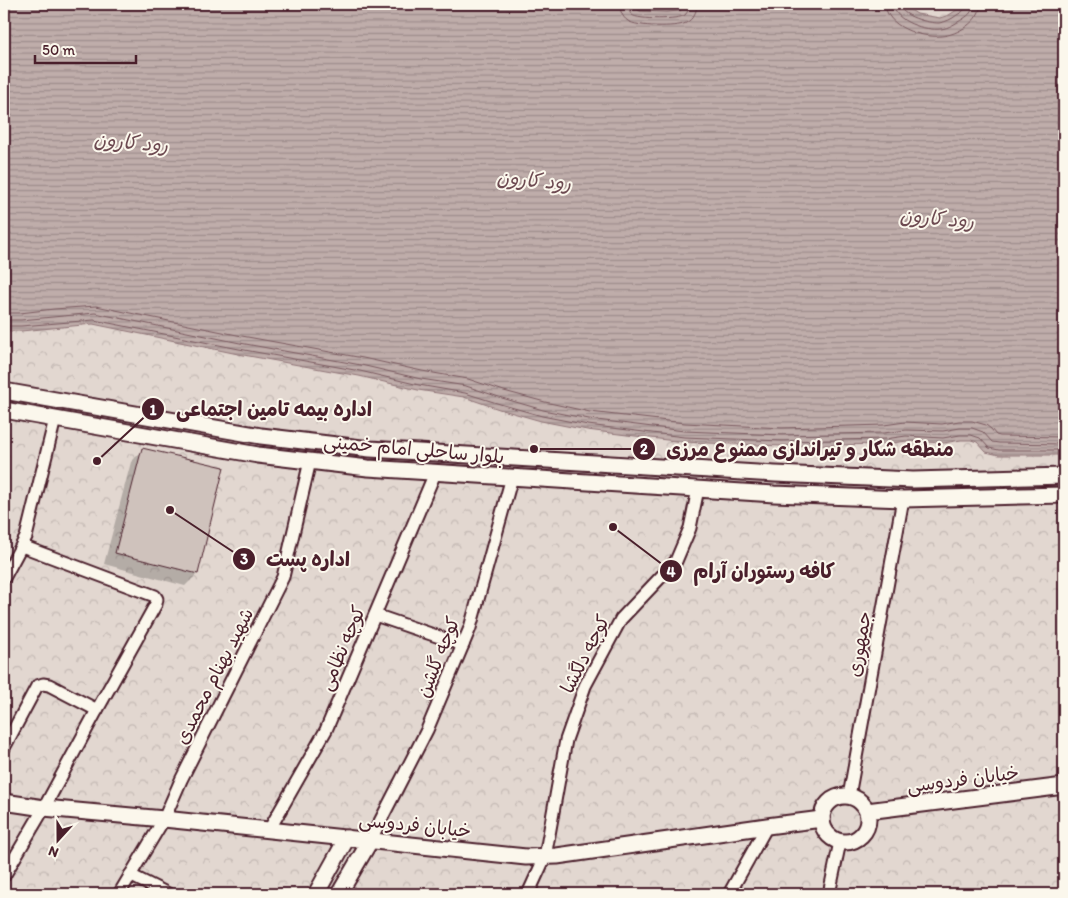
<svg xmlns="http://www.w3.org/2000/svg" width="1068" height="898" font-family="Itim,'Playpen Sans Arabic',sans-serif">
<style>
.park{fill:url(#park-crowns);stroke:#967b7e}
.water{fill:url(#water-rules);stroke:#907477}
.shadow{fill:#0003}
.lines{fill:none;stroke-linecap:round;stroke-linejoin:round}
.shore{stroke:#79585e;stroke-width:1}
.building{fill:#cfc2bc;stroke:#4a1f2b}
.street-casing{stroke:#4a1f2b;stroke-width:15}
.secondary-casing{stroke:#4a1f2b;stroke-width:19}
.street{stroke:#fbf7ec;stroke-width:11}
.secondary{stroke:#fbf7ec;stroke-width:15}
.labels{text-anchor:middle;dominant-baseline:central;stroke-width:4;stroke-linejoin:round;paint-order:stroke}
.street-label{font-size:19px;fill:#4a1f2b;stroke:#fbf7ec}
.water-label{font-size:20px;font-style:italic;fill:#6d4a51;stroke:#fbf7ec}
.leader{fill:none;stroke:#4a1f2b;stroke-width:2}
.callout-dot{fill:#4a1f2b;stroke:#fbf7ec;stroke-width:2}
.mark-label{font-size:15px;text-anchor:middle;font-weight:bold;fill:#fff}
.callout-label{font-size:20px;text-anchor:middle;font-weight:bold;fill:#4a1f2b;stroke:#fbf7ec;stroke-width:4;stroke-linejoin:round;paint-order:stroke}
</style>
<defs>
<pattern id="park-crowns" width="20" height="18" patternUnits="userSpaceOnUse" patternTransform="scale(1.25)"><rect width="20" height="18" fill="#e2d7d0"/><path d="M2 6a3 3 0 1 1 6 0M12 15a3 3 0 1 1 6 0" fill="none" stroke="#c3b8b3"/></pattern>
<pattern id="water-rules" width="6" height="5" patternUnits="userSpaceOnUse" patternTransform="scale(1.25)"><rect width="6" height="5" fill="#bfadaa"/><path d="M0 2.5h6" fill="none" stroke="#9d8c8b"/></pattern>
</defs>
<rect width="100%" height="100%" fill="#fbf7ec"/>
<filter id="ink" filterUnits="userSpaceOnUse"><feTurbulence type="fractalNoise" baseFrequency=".02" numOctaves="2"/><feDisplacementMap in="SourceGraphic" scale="10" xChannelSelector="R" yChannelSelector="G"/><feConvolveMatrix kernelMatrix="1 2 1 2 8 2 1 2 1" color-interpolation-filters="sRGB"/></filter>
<g filter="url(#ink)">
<rect class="park" x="4" y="4" width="1060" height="890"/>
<path class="water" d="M4,4h500l15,1 147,2 76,-3h159l16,10 23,4 9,-3 17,-11h98v451h-65l-13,-3 -9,-10 -6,-2h-10l-17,3 -37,-2 -22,3 -103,2 -99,-4 -96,-12 -46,-9 -42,-12 -35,-12 -46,-7 -59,-14 -121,-22 -145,-30 -72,7h-17z"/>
<path class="shadow" d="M143,450l54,124 -12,12 -81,-22 27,-102z"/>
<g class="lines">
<g class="shore">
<path d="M620,4c0,7 2,13 8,17 8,6 48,7 58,2 7,-4 11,-11 11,-19"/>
<path d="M628,4c0,4 1,8 4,11 6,5 47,5 53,0 3,-3 4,-7 4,-11"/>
<path d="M634,4l1,4 5,3 26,1 14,-1 3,-3v-4"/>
<path d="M885,4c1,23 36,34 56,32 17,-1 39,-15 40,-32"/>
<path d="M893,4c1,18 33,27 48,25 8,-1 15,-6 22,-10 6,-4 10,-7 10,-15"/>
<path d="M899,4c2,13 29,19 40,19 7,-1 13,-4 18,-8 5,-3 9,-5 10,-11"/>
<path d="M4,313h16l34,-4 42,-3 146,30 121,22 59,13 46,8 36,12 41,11 45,10 95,11 97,5 102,-3 21,-3 37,2 17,-3h13l14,4 5,4 5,6 4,1 64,1"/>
<path d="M4,320h17l74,-7 145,30 121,22 60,14 45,7 36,12 41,12 46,9 95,12 98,4 102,-2 22,-3 37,1 17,-3h12l11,4 9,10 7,1 65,1"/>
<path d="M4,326h17l73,-6 145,29 121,22 59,14 46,8 35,11 42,12 46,9 96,12 98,4 103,-2 21,-3 37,2 17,-3h11l9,3 9,10 10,2h65"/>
</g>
</g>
<path class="building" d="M142,448l82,19 -26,107 -83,-21z"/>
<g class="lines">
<g class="street-casing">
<g id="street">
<path d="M22,546l133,50 2,3 -1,5 -59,106"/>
<path d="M4,578l22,-41 29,-118"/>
<path d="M375,615l88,30"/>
<path d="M4,748l33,-62 6,-2 6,1 48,25 -53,98 -40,68"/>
<path d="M849,796l54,-297"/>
<path d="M269,830l57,-100 109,-257"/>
<path d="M370,841l57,-111 43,-102 42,-151"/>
<path d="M130,875l38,19"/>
<path d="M119,894l45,-75 17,-39 102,-203 27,-116"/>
<path d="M528,894l17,-37 21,-117 19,-54 36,-67 55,-58 14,-33 8,-39"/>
<path d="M729,894l38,-68"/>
<path d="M829,894l11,-52"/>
</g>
</g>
<g class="secondary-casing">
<g id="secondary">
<path d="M4,391l257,45 109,13 405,25 138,6 151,-4"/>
<path d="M4,410l254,45 110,13 406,26 129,5 161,-4"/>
<circle cx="845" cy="819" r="23"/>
<path d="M4,802l40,6 120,11 362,38 31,-1 210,-30 55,-7"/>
<path d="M867,811l197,-25"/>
<path d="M316,894l31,-56"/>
<path d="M339,894l31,-53"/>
</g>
</g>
<use href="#street" class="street"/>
<use href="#secondary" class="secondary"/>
</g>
</g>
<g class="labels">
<g class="street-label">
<text transform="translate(414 449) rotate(5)">بلوار ساحلی امام خمینی</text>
<text transform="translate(859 644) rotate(-80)">جمهوری</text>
<text transform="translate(342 648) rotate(-67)">کوچه نظامی</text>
<text transform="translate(585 654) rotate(-63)">کوچه دلگشا</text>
<text transform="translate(438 657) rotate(-68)">کوچه گلشن</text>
<text transform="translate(214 676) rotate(-63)">شهید بهنام محمدی</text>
<text transform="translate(963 779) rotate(-7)">خیابان فردوسی</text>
<text transform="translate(415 825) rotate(6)">خیابان فردوسی</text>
</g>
<g class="water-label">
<text transform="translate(131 142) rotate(5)">رود کارون</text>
<text transform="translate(534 180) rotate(5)">رود کارون</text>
<text transform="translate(937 218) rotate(5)">رود کارون</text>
</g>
</g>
<path class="leader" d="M97 461L153 409M534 449L644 449M170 510L244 559M613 527L671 571"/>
<g class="callout-dot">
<circle cx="97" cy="461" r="5"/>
<circle cx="534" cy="449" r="5"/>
<circle cx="170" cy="510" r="5"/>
<circle cx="613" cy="527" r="5"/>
<circle cx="153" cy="409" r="12"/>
<circle cx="644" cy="449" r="12"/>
<circle cx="244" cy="559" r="12"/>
<circle cx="671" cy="571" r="12"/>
</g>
<g class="mark-label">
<text x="153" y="415">1</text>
<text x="644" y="454">2</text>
<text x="244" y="564">3</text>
<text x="671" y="577">4</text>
</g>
<g class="callout-label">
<text x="274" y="416">اداره بیمه تامین اجتماعی</text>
<text x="810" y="456">منطقه شکار و تیراندازی ممنوع مرزی</text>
<text x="308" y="566">اداره پست</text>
<text x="764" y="578">کافه رستوران آرام</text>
</g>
<rect width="1068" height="898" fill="none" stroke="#fbf7ec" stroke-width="20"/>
<rect x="10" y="10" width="1048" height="878" fill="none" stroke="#4a1f2b" stroke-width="2" filter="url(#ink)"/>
<g transform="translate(58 840) rotate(201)" stroke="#fbf7ec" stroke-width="4" paint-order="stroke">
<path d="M0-4L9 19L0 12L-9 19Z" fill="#4a1f2b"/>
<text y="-8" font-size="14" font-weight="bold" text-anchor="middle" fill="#4a1f2b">N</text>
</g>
<path d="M35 55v8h101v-8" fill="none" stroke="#4a1f2b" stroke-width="2.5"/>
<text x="42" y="55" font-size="15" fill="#4a1f2b" stroke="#fbf7ec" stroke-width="4" paint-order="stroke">50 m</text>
</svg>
